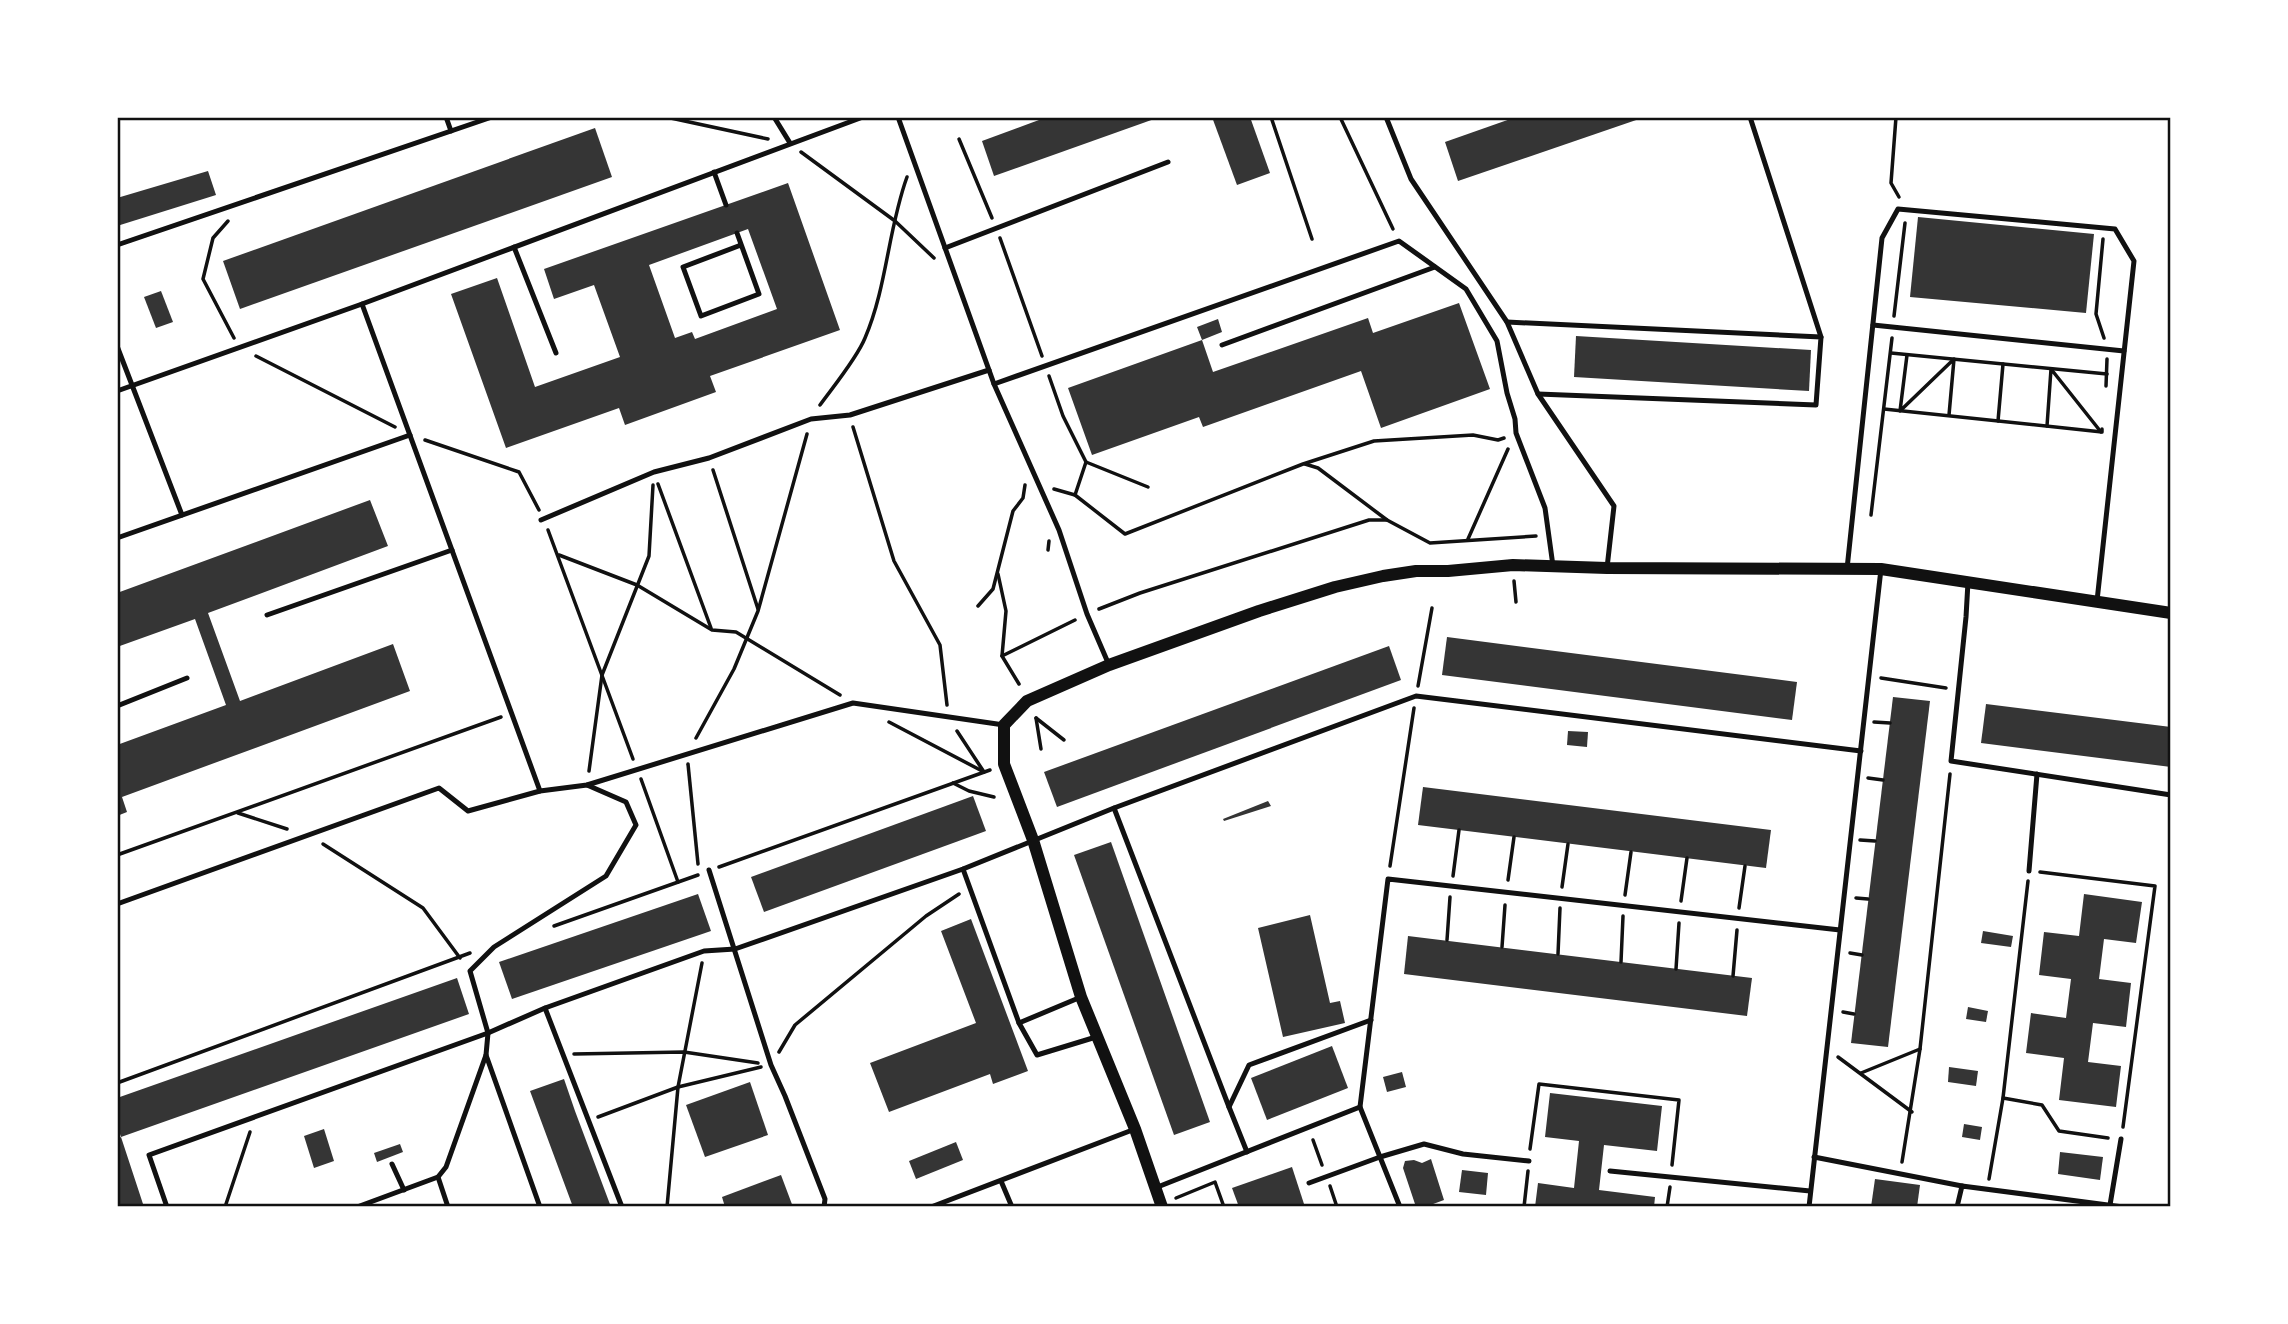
<svg xmlns="http://www.w3.org/2000/svg" width="2288" height="1324" font-family="Helvetica,sans-serif">
<style>
.building{fill:#353535;fill-rule:evenodd}
.lines{fill:none;stroke-linecap:round;stroke-linejoin:round}
.path{stroke:#111;stroke-width:3.5}
.service{stroke:#111;stroke-width:5}
.tertiary{stroke:#111;stroke-width:12}
.neatline{fill:none;stroke:#111;stroke-width:2.5}
</style>
<rect width="100%" height="100%" fill="#fff"/>
<g class="building">
<path d="M1047,117h110v1l-163,58 -12,-35z"/>
<path d="M1212,117h38l20,56 -33,12z"/>
<path d="M1516,117h126v1l-184,63 -13,-39z"/>
<path d="M595,128l17,49 -372,132 -17,-48z"/>
<path d="M208,171l8,24 -99,31v-28z"/>
<path d="M788,183l52,147 -130,46 6,16 -91,33 -6,-17 -113,40 -55,-154 46,-16 38,109 85,-30 -26,-72 -40,14 -10,-30zM748,229l29,80 -82,30 -3,-7 -17,6 -26,-73z"/>
<path d="M1918,217l176,17 -8,79 -176,-16z"/>
<path d="M161,291l12,31 -17,6 -12,-31z"/>
<path d="M1459,303l31,86 -109,39 -20,-57 -158,56 -4,-10 -107,38 -24,-67 134,-48 -5,-13 21,-8 4,13 -20,8 11,32 155,-54 5,15z"/>
<path d="M1576,336l235,14 -2,41 -235,-14z"/>
<path d="M370,500l18,46 -180,67 32,88 153,-57 17,47 -288,106 5,15 -10,4v-71l109,-40 -31,-86 -78,28v-54z"/>
<path d="M1447,637l350,45 -5,38 -350,-45z"/>
<path d="M1389,646l12,34 -344,127 -13,-35z"/>
<path d="M1893,697l37,4 -42,346 -37,-4z"/>
<path d="M1986,704l185,23v40l-190,-24z"/>
<path d="M1568,731l20,1 -1,15 -20,-2z"/>
<path d="M1423,787l348,43 -5,38 -348,-43z"/>
<path d="M973,796l13,35 -222,81 -13,-35z"/>
<path d="M1268,801l3,5 -47,15 -1,-2z"/>
<path d="M1111,842l99,280 -36,13 -100,-280z"/>
<path d="M698,894l13,37 -199,68 -13,-37z"/>
<path d="M2084,894l58,8 -6,41 -32,-4 -5,40 32,4 -5,44 -33,-4 -5,39 33,4 -5,41 -57,-7 5,-42 -38,-5 5,-40 35,5 5,-39 -32,-4 5,-43 35,4z"/>
<path d="M1310,915l20,88 10,-2 5,22 -62,14 -25,-109z"/>
<path d="M971,919l57,152 -35,13 -3,-10 -101,38 -19,-49 106,-40 -35,-92z"/>
<path d="M1983,931l30,5 -2,11 -30,-4z"/>
<path d="M1408,936l344,42 -5,38 -343,-42z"/>
<path d="M457,978l12,36 -348,123 23,70h-27v-68l4,-2 -4,-12v-27z"/>
<path d="M1968,1007l20,4 -2,11 -20,-3z"/>
<path d="M1332,1046l16,42 -81,32 -16,-42z"/>
<path d="M1949,1067l29,4 -2,15 -28,-4z"/>
<path d="M1402,1072l4,15 -19,5 -4,-15z"/>
<path d="M564,1079l11,32 36,96h-38l-43,-116z"/>
<path d="M750,1082l18,53 -63,22 -19,-52z"/>
<path d="M1550,1093l112,13 -5,45 -53,-6 -5,45 56,7 -1,10h-119l3,-24 36,5 5,-47 -34,-4z"/>
<path d="M1964,1124l18,3 -2,13 -18,-3z"/>
<path d="M324,1129l10,32 -20,7 -10,-32z"/>
<path d="M956,1142l7,18 -47,19 -7,-18z"/>
<path d="M400,1144l3,8 -26,10 -3,-9z"/>
<path d="M2060,1152l43,5 -3,23 -42,-6z"/>
<path d="M1431,1159l13,41 -19,7h-9l-13,-39 2,-7 9,-1 8,3z"/>
<path d="M1292,1167l13,40h-66l-7,-19z"/>
<path d="M1462,1170l26,3 -2,22 -27,-3z"/>
<path d="M781,1175l12,32h-68l-3,-10z"/>
<path d="M1875,1179l45,6 -3,22h-46z"/>
</g>
<g class="lines">
<g class="path">
<path d="M666,117l102,22"/>
<path d="M1271,117l41,122"/>
<path d="M1340,117l53,112"/>
<path d="M1896,117l-5,66 8,14"/>
<path d="M959,139l33,79"/>
<path d="M801,152l94,69 39,37"/>
<path d="M228,221l-15,17 -10,41 31,59"/>
<path d="M1000,238l42,118"/>
<path d="M2103,239l-7,75 8,24"/>
<path d="M1894,316l11,-93"/>
<path d="M1891,353l216,21"/>
<path d="M1907,355l-7,56 54,-52 -5,56"/>
<path d="M256,356l139,71"/>
<path d="M1049,376l14,40 23,46 62,25"/>
<path d="M2106,386l1,-27"/>
<path d="M820,405c13,-18 37,-47 45,-67 22,-51 23,-109 42,-161"/>
<path d="M1884,409l218,23v-3"/>
<path d="M1998,421l5,-57"/>
<path d="M2047,426l4,-57 50,63"/>
<path d="M853,427l41,134 46,84 7,60"/>
<path d="M425,440l94,32 20,38"/>
<path d="M1305,464l13,4 69,52 43,23 106,-7"/>
<path d="M713,470l45,139"/>
<path d="M658,484l53,144"/>
<path d="M1054,489l21,6 50,39 178,-70 71,-23 99,-6 25,5 6,-2"/>
<path d="M1075,495l11,-33"/>
<path d="M1871,515l21,-177"/>
<path d="M548,530l85,229"/>
<path d="M1468,539l40,-90"/>
<path d="M1048,550l1,-9"/>
<path d="M559,555l78,30 75,45 24,2 104,63"/>
<path d="M998,574l8,37 -4,45 17,28"/>
<path d="M1514,581l2,21"/>
<path d="M978,606l15,-17 20,-78 10,-13 2,-13"/>
<path d="M1099,609l41,-16 229,-73h18"/>
<path d="M1002,656l73,-36"/>
<path d="M1881,678l65,10"/>
<path d="M1418,686l14,-78"/>
<path d="M1036,718l28,22"/>
<path d="M1036,718l5,31"/>
<path d="M889,722l95,50"/>
<path d="M1874,722l16,1"/>
<path d="M957,731l27,41"/>
<path d="M696,738l38,-69 24,-58 49,-177"/>
<path d="M688,764l10,100"/>
<path d="M589,771l13,-96 47,-119 4,-71"/>
<path d="M1868,778l15,2"/>
<path d="M641,779l37,103"/>
<path d="M953,783l16,8 25,6"/>
<path d="M238,813l49,16"/>
<path d="M1860,840l15,1"/>
<path d="M323,844l100,64 37,50"/>
<path d="M117,855l384,-138"/>
<path d="M1390,866l24,-158"/>
<path d="M719,867l271,-97"/>
<path d="M2040,872l115,14 -32,241"/>
<path d="M1453,876l6,-46"/>
<path d="M1508,880l6,-43"/>
<path d="M1562,887l6,-43"/>
<path d="M1625,895l6,-43"/>
<path d="M1856,898l12,1"/>
<path d="M1681,901l6,-43"/>
<path d="M1739,908l6,-42"/>
<path d="M554,926l144,-51"/>
<path d="M1447,940l3,-43"/>
<path d="M1502,947l3,-42"/>
<path d="M1850,953l12,2"/>
<path d="M1558,954l2,-46"/>
<path d="M1621,962l2,-46"/>
<path d="M1676,969l3,-46"/>
<path d="M1733,976l4,-46"/>
<path d="M1843,1012l11,2"/>
<path d="M779,1052l16,-27 131,-109 33,-22"/>
<path d="M574,1054l110,-2 74,11"/>
<path d="M1838,1057l74,55"/>
<path d="M1861,1073l59,-24"/>
<path d="M117,1083l353,-130"/>
<path d="M2003,1098l39,7 17,26 49,7"/>
<path d="M598,1117l80,-30 83,-20"/>
<path d="M1313,1140l9,25"/>
<path d="M1530,1149l9,-65 140,16 -7,65"/>
<path d="M1902,1162l18,-113 30,-275"/>
<path d="M1989,1179l14,-81 25,-217"/>
<path d="M1330,1186l7,21"/>
<path d="M1176,1198l39,-16 9,25"/>
<path d="M225,1207l25,-75"/>
<path d="M667,1207l11,-120 24,-124"/>
<path d="M1524,1207l4,-36"/>
<path d="M1667,1207l3,-20"/>
</g>
<g class="service">
<path d="M446,117l5,14"/>
<path d="M774,117l16,26"/>
<path d="M898,117l96,267 65,146 28,84 22,51"/>
<path d="M1386,117l25,62 96,143 31,72 76,112 -7,62"/>
<path d="M1750,117l71,220"/>
<path d="M714,172l12,33"/>
<path d="M737,233l22,61 -58,22 -18,-49 58,-22"/>
<path d="M117,245l375,-128"/>
<path d="M514,247l42,106"/>
<path d="M945,248l223,-86"/>
<path d="M362,304l178,487"/>
<path d="M1507,322l314,15 -5,68 -278,-11"/>
<path d="M1873,325l251,26"/>
<path d="M1222,345l213,-78"/>
<path d="M117,346l65,169"/>
<path d="M994,384l405,-143 67,48 31,52 10,52 8,26 1,14 29,75 8,58"/>
<path d="M117,391l245,-87 501,-187"/>
<path d="M541,520l113,-48 55,-14 102,-39 39,-4 139,-45"/>
<path d="M117,538l293,-103"/>
<path d="M1847,569l35,-331 16,-29 217,20 19,32 -37,340"/>
<path d="M1968,582l-2,35 -15,144 220,34"/>
<path d="M267,615l185,-65"/>
<path d="M117,706l70,-28"/>
<path d="M1114,808l115,299"/>
<path d="M963,869l56,154 62,-26"/>
<path d="M709,870l62,195 14,31 40,103 -1,8"/>
<path d="M2029,871l8,-97"/>
<path d="M117,904l322,-116 29,23 72,-20 47,-6 266,-82 151,22"/>
<path d="M545,1008l77,199"/>
<path d="M1019,1023l18,32 59,-18"/>
<path d="M1247,1152l-18,-45 20,-42 122,-45"/>
<path d="M1814,1157l148,29"/>
<path d="M392,1164l12,26"/>
<path d="M1610,1171l200,20"/>
<path d="M438,1177l10,30"/>
<path d="M1001,1181l11,26"/>
<path d="M1309,1183l71,-26 44,-13 39,10 66,7"/>
<path d="M1155,1188l205,-81"/>
<path d="M2110,1205l11,-66"/>
<path d="M167,1207l-18,-52 339,-122 57,-25 159,-57 31,-2 228,-80 151,-61 302,-112 445,55"/>
<path d="M357,1207l81,-30 8,-10 40,-112"/>
<path d="M540,1207l-54,-152 2,-22 -18,-62 24,-24 112,-71 30,-51 -10,-23 -39,-17"/>
<path d="M931,1207l204,-78"/>
<path d="M1400,1207l-40,-100 28,-228 452,51"/>
<path d="M1809,1207l72,-638"/>
<path d="M1957,1207l5,-21 161,21"/>
</g>
<path class="tertiary" d="M1162,1207l-27,-78 -54,-132 -48,-157 -29,-76v-39l23,-24 82,-36 150,-54 76,-24 48,-11 33,-5h32l65,-6 94,3 274,1 290,44"/>
</g>
<rect width="2288" height="1324" fill="none" stroke="#ffffff" stroke-width="238"/>
<rect x="119" y="119" width="2050" height="1086" class="neatline"/>
</svg>
